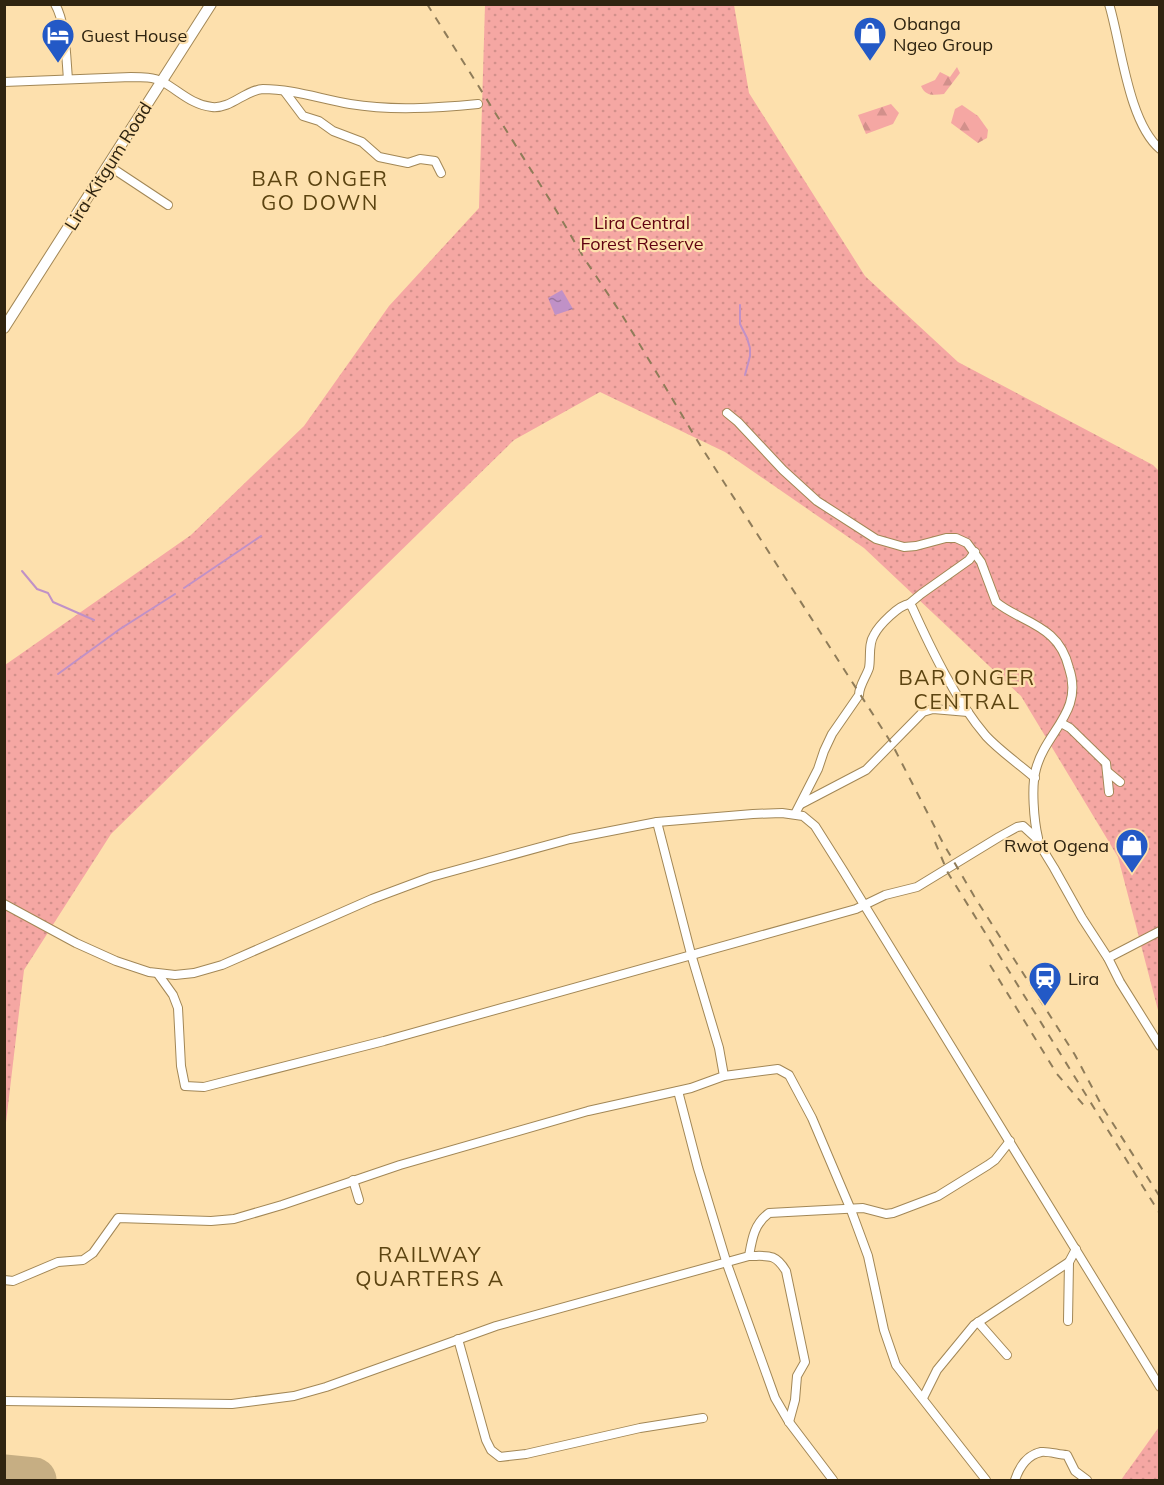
<svg xmlns="http://www.w3.org/2000/svg" width="1164" height="1485" font-family="Mulish,sans-serif">
<style>
.forest{fill:url(#forest-firs)}
.park{fill:url(#park-dots)}
.water{fill:url(#water-ripples)}
.lines{fill:none;stroke-linecap:round;stroke-linejoin:round}
.stream{stroke:#c091c7;stroke-width:2}
.runway{stroke:#c6ae83;stroke-width:45}
.minor-casing{stroke:#a28756;stroke-width:10}
.major-casing{stroke:#a28756;stroke-width:12}
.minor{stroke:#fff;stroke-width:8}
.major{stroke:#fff;stroke-width:10}
.rail{stroke:#8f7c59;stroke-width:2;stroke-dasharray:8 8;stroke-linecap:butt}
.labels{text-anchor:middle;dominant-baseline:central;stroke-width:4.5;stroke-linejoin:round;paint-order:stroke}
.poi-label{font-size:18px;fill:#2f2410;stroke:#fde0ad;text-anchor:start}
.street-label{font-size:18px;fill:#2f2410;stroke:#fde0ad}
.park-label{font-size:18px;fill:#600110;stroke:#fde0ad}
.quarter-label{font-size:21px;letter-spacing:1.5px;fill:#5c4411;stroke:#fde0ad}
</style>
<defs>
<pattern id="forest-firs" width="22" height="20" patternUnits="userSpaceOnUse" patternTransform="scale(1.5)"><rect width="22" height="20" fill="#f5a7a3"/><path d="M5 1l3.5 6h-7zM16 11l3.5 6h-7z" fill="#d2908b"/></pattern>
<pattern id="park-dots" width="8" height="8" patternUnits="userSpaceOnUse" patternTransform="scale(1.5)"><rect width="8" height="8" fill="#f5a7a3"/><path d="M2 2h.1M6 6h.1" fill="none" stroke="#d2908b" stroke-width="1.8" stroke-linecap="round"/></pattern>
<pattern id="water-ripples" width="26" height="14" patternUnits="userSpaceOnUse" patternTransform="scale(1.5)"><rect width="26" height="14" fill="#c091c7"/><path d="M2 4q2-2 4 0t4 0M15 11q2-2 4 0t4 0" fill="none" stroke="#9c76a0"/></pattern>
</defs>
<rect width="100%" height="100%" fill="#fde0ad"/>
<g class="forest">
<path d="M957,67l3,6 -16,21c-10,1 -18,3 -23,-8l14,-6 5,-8 10,5z"/>
<path d="M891,104l8,9 -6,11 -27,10 -8,-19z"/>
<path d="M962,105l16,11 10,14 -1,8 -9,5 -27,-20 4,-14z"/>
</g>
<g class="park">
<path d="M485,5h249l15,88 116,183 93,86 195,103 6,6v543l-41,-157 -97,-161 -157,-148 -139,-96 -125,-60 -86,48 -403,394 -87,136 -19,161v-466l186,-130 113,-109 85,-120 90,-98z"/>
<path d="M1159,1427v53h-38z"/>
</g>
<path class="water" d="M562,290l11,19 -18,6 -7,-17z"/>
<g class="lines">
<g class="stream">
<path d="M740,305v19l7,14 3,10v8l-5,19"/>
<path d="M22,571l15,18 11,4 5,9 41,18"/>
<path d="M184,588l77,-52"/>
<path d="M58,674l62,-45 55,-35"/>
</g>
<path class="runway" d="M4,1477l30,3"/>
<g class="minor-casing">
<g id="minor">
<path d="M55,4c11,19 11,53 13,75"/>
<path d="M1109,4c12,39 19,118 51,145"/>
<path d="M4,82l127,-5c11,0 23,0 32,5 16,9 29,23 49,25 19,2 33,-17 51,-18 29,0 58,10 87,15 42,7 86,4 128,0"/>
<path d="M285,92l18,24 16,5 14,10 29,11 17,15 29,6 12,-4 15,2 6,12"/>
<path d="M109,166l59,39"/>
<path d="M727,413l11,9 45,48 34,31 59,38 28,8 12,-1 30,-8h10l11,5 14,19 15,40c17,14 39,19 55,34 9,8 15,20 18,32 15,44 -23,63 -33,101 -5,17 -2,52 2,69"/>
<path d="M909,604l12,-10 48,-34 6,-8"/>
<path d="M1061,723l9,5 36,35 3,29"/>
<path d="M1108,772l12,10"/>
<path d="M801,804l65,-34 57,-58 10,-3 35,3"/>
<path d="M795,814l23,-45 6,-18 8,-17 27,-39c0,-9 7,-18 10,-27 2,-10 -1,-24 5,-33 5,-10 25,-30 35,-31l3,3c19,42 44,94 74,129 14,15 33,28 49,42"/>
<path d="M4,904l72,39 40,18 33,11 26,3 19,-2 28,-8 150,-66 59,-22 139,-38 87,-17 96,-8 29,-1 21,3 12,10 29,46 316,515"/>
<path d="M1108,958l52,-27"/>
<path d="M158,974l15,21 5,13 3,58 4,20 19,1 180,-46 472,-132 29,-14 32,-8 82,-50 18,-10 6,-1 12,11 19,31 28,50 26,40 12,24 40,64"/>
<path d="M724,1076l54,-7 11,6 23,43 39,92 17,46 16,74 12,35 90,115"/>
<path d="M678,1091l20,77 29,96 48,134 14,24 44,58"/>
<path d="M353,1180l6,20"/>
<path d="M749,1256c19,0 26,-3 37,15l19,91 -8,14 -2,24 -6,22"/>
<path d="M4,1280l9,1 45,-19 25,-2 10,-7 25,-35 93,3 23,-2 48,-14 118,-40 188,-54 103,-23 33,-12 -5,-28 -28,-94 -34,-132"/>
<path d="M1068,1321l1,-59 7,-13"/>
<path d="M978,1322l29,33"/>
<path d="M458,1339l28,101 5,10 9,7 26,-3 114,-26 63,-10"/>
<path d="M923,1398l14,-28 37,-45 95,-63"/>
<path d="M4,1401l228,3 62,-8 32,-9 170,-61 253,-70c3,-17 5,-32 20,-43l94,-5 23,6 7,-1 45,-17 50,-31 7,-5 15,-19"/>
<path d="M1015,1480c4,-12 12,-25 26,-28 8,-1 18,3 26,3l8,16 12,9"/>
</g>
</g>
<g class="major-casing">
<path id="major" d="M4,328l207,-324"/>
</g>
<use href="#minor" class="minor"/>
<use href="#major" class="major"/>
<g class="rail">
<path d="M427,4l126,201 31,53 38,57 78,130 192,299 51,99 31,53 101,159 28,53 57,89"/>
<path d="M935,842l13,31 212,341"/>
<path d="M990,965l67,109 30,35"/>
</g>
</g>
<defs>
<g id="shop-pin" transform="scale(1.725)"><path d="M0 17L-7.5 6A9.5 9.5 0 1 1 7.5 6Z" fill="#2359c6" stroke="#fde0ad"/><path d="M-5-2.5h2.3a2.7 3.5 0 0 1 5.4 0H5L5.5 6h-11ZM-1.5-2.5h3a1.5 2.3 0 0 0-3 0Z" fill="#fff"/></g>
<g id="hotel-pin" transform="scale(1.725)"><path d="M0 17L-7.5 6A9.5 9.5 0 1 1 7.5 6Z" fill="#2359c6" stroke="#fde0ad"/><path d="M-6-4.5h1.5V1H6V5H4.5V3h-9V5H-6ZM-4 0a1.8 1.8 0 1 1 3.6 0ZM.5 0V-2.5h3Q6-2.5 6 0Z" fill="#fff"/></g>
<g id="station-pin" transform="scale(1.725)"><path d="M0 17L-7.5 6A9.5 9.5 0 1 1 7.5 6Z" fill="#2359c6" stroke="#fde0ad"/><path d="M-3-6H3Q5-6 5-4V2Q5 4 3 4L4.5 6H3L1.5 4h-3L-3 6H-4.5L-3 4Q-5 4-5 2V-4Q-5-6-3-6ZM-3.5-4v3h7v-3ZM-3.5 1v1.5H-2V1ZM2 1v1.5H3.5V1Z" fill="#fff"/></g>
</defs>
<g fill-rule="evenodd">
<use href="#shop-pin" x="870" y="33"/>
<use href="#hotel-pin" x="58" y="35"/>
<use href="#shop-pin" x="1132" y="845"/>
<use href="#station-pin" x="1045" y="978"/>
</g>
<g class="labels">
<g class="poi-label">
<text x="893" y="23">Obanga<tspan x="893" dy="21">Ngeo Group</tspan></text>
<text x="81" y="35">Guest House</text>
<text x="1109" y="845" text-anchor="end">Rwot Ogena</text>
<text x="1068" y="978">Lira</text>
</g>
<g class="street-label">
<text transform="translate(108 166) rotate(-58)">Lira-Kitgum Road</text>
</g>
<g class="park-label">
<text x="642" y="222">Lira Central<tspan x="642" dy="21">Forest Reserve</tspan></text>
</g>
<g class="quarter-label">
<text x="320" y="178">BAR ONGER<tspan x="320" dy="24">GO DOWN</tspan></text>
<text x="967" y="677">BAR ONGER<tspan x="967" dy="24">CENTRAL</tspan></text>
<text x="430" y="1254">RAILWAY<tspan x="430" dy="24">QUARTERS A</tspan></text>
</g>
</g>
<rect width="1164" height="1485" fill="none" stroke="#2f2410" stroke-width="12"/>
</svg>
